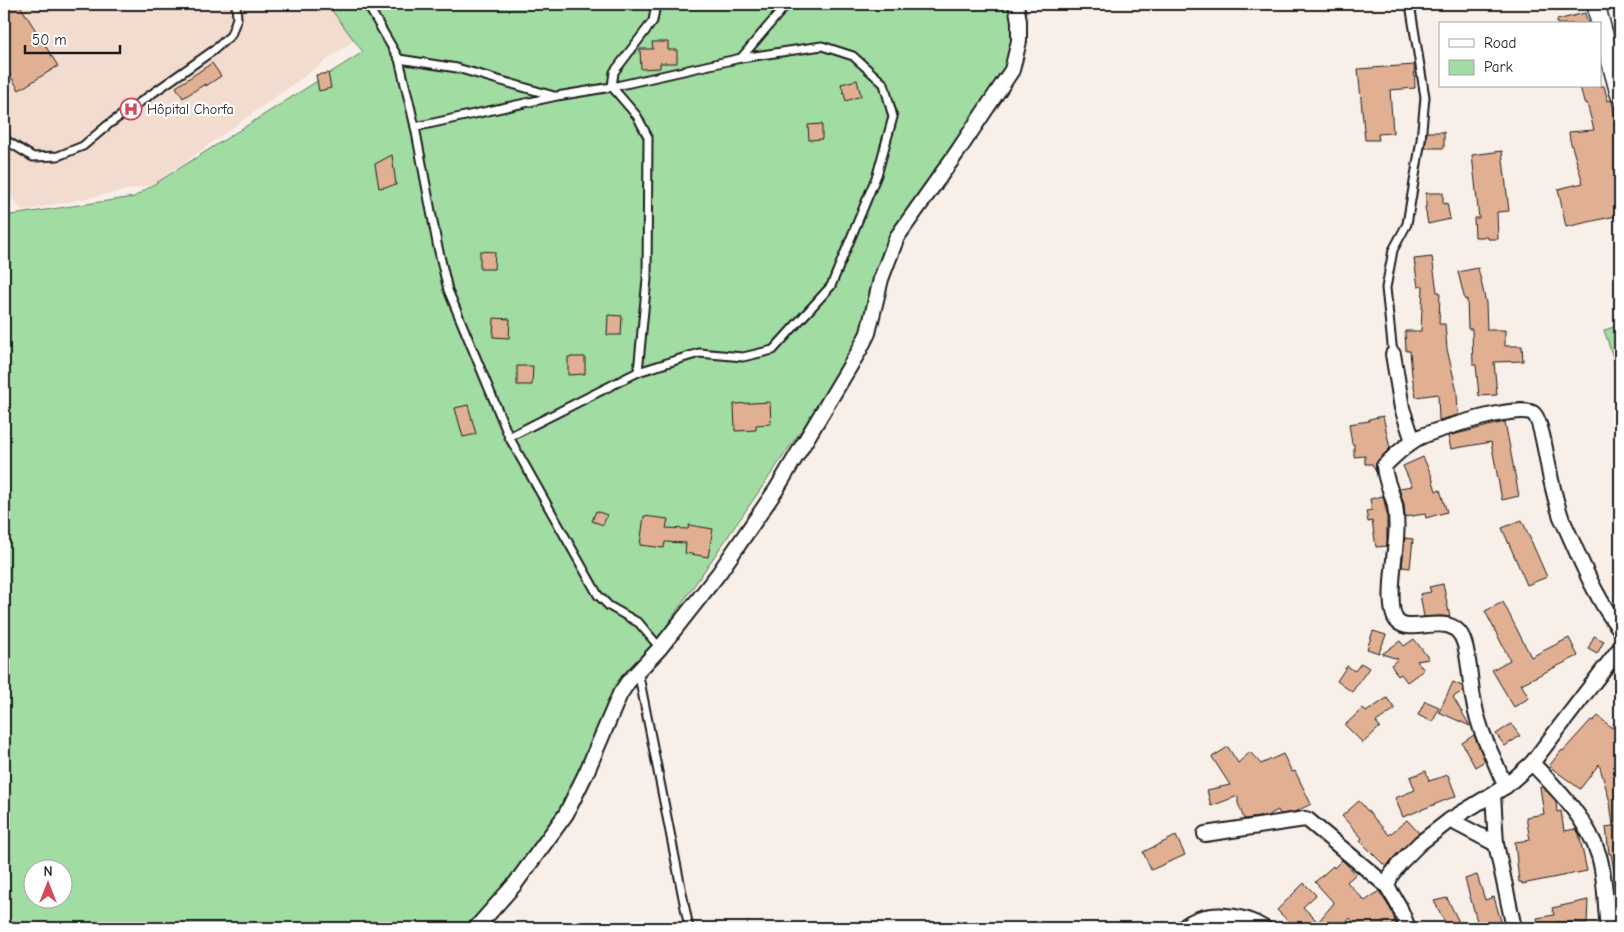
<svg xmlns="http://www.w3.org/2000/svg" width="1624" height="932" font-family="'Comic Neue',sans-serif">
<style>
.built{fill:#f2dccf}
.green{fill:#a1dca3;stroke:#5e7c60;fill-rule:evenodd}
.building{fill:#e1b093;stroke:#1c1c1c}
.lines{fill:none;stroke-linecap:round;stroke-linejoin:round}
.service-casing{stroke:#1c1c1c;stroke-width:11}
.minor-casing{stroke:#1c1c1c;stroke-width:18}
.tertiary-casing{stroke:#1c1c1c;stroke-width:21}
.service{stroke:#fff;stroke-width:7}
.minor{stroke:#fff;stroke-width:14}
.tertiary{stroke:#fff;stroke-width:18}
.labels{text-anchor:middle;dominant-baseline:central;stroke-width:4.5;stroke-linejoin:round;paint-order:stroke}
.poi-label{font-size:14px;fill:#1c1c1c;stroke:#fff;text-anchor:start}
</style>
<rect width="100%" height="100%" fill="#f9efe9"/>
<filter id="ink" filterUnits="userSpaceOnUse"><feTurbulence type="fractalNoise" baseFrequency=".02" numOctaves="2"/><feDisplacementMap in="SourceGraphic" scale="10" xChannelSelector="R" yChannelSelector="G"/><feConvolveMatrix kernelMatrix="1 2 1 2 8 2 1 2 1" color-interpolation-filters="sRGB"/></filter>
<g filter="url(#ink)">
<path class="built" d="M4,4h338l21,30 -210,151 -131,26 -18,-25z"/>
<g class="green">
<path d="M327,4h683l3,61 -130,183 -19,91 -226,328 -58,125 -112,136h-464v-712l130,-19 229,-145zM32,870h30v30h-30z"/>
<path d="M1620,325v54l-16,-49z"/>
</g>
<g class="building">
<path d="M4,4h15l39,62 -39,24 -15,-25z"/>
<path d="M1585,13l3,11h-31v-4z"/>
<path d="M652,42h16v8h9v13h-17v5l-19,1 -1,-20h13z"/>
<path d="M212,63l9,13 -15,10 -1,-2 -22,14 -7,-11z"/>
<path d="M1414,65l1,23 -25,2 3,43 -15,1 1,6h-14l-7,-71z"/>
<path d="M328,73l3,15 -12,3 -3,-16z"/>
<path d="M857,80l4,16 -15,5 -5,-17z"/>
<path d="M1580,86h24l4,15 3,-1 1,2 8,34v79l-54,12 -8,-38 25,-6 -13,-43 -1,-8 25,-2 -7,-27h-3z"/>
<path d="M822,124v15l-13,1 -1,-15z"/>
<path d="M1427,132h17v16h-19z"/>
<path d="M1502,151l7,60 -12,1 1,27h-10v-2h-13l-1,-19h5l-7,-63z"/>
<path d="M392,155l4,30 -17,3 -4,-24z"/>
<path d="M1426,193h17v11l4,-1 3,16 -22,5 -3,-17h1z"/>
<path d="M480,251l15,1 -1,17h-14z"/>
<path d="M1432,257l5,35h3l-1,32h6l2,25 10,43 1,23 -19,5 -1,-26 -22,3 -4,-22 -2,-24h-4l-1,-20h16l2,-45 -5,1 -4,-28z"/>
<path d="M1478,268l8,35 1,27h18v16h17l1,15 -29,1 3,33 -18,1 -3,-31h-3l-1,-36h-4l-1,-30 -2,1 -7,-28z"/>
<path d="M608,315l14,1 -1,19h-14z"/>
<path d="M494,318l16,1 -1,19 -16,-1z"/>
<path d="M568,357h17v17l-17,1z"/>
<path d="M517,366h16l-1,19h-15z"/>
<path d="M770,402l1,22 -15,1v5l-21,1 -1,-27z"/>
<path d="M468,405l8,29 -13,3 -8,-29z"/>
<path d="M1383,416l7,32 -14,15v9l-4,-8h-7v-8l-11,1v-13h-2l-3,-20 20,-3v-2z"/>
<path d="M1505,422l14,74 -17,4 -11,-58 -40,7 -3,-13z"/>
<path d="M1423,457l8,17 5,17 4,-1 7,22 -21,6 -1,-4 -20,3 -1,-13 -5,-16 13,-2 -9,-20z"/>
<path d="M1383,496l4,18v32l-11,1 -4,-26 -4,1 -2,-11 6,-1 -2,-11z"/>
<path d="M596,511l11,4 -4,10 -11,-4z"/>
<path d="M644,516l24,3 -2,9 22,1 1,-4 24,4 -5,28 -23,-4 1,-10 -21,-1 -1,6 -24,-3z"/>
<path d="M1522,520l25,57 -20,8 -25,-57z"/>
<path d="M1405,538l8,1 -3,29 -8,-1z"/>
<path d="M1443,584l7,33 -8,-1 -18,1 -4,-23 11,-2 -2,-5z"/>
<path d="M1503,602l28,55 38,-19 9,18 -57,28 8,14 -15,9 -22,-37 18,-10 -25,-49z"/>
<path d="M1373,631l13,4 -7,18 -12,-4z"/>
<path d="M1594,636l10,5 -7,13 -9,-5z"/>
<path d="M1414,639l15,20 -12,2 7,9 -17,12 -6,-8 -3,2 -7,-11 7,-6 -16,-5 18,-13 4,5z"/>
<path d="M1361,663l8,5 -17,24 -15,-11 10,-15 8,5z"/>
<path d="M1453,682l9,4 1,5 -10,6 17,29 -31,-14z"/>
<path d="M1387,698l8,11 -19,13 4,5 -17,16 -18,-18 18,-17 3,4z"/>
<path d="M1425,701l14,6 -6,15 -15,-7z"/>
<path d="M1620,710v165l-5,1 -4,-22h-2l-3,-27 7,-1 -3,-24 -11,-38 -19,25 -31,-23 13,-16 1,1 28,-31 2,1 5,-5 14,12z"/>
<path d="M1511,724l9,12 -15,10 -9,-12z"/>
<path d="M1474,735l11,26 -10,6 -13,-24z"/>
<path d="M1228,747l10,16 12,-11 11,12 22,-10 9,18 3,-1 16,33 -16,8 -15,2 -2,-4 -11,6 -23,3 -6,-16v-7l-27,10 -4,-16 23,-5 -18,-28z"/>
<path d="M1426,771l3,10 19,-6 8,21 -53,21 -8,-19 20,-8 -5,-13z"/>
<path d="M1540,787h3l13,14 1,11 4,-1 3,20 12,-2 3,5 8,37 -65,13v-2h-3l-4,-40 15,-2 -4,-23 18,-3z"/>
<path d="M1359,801l30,34 18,-15 12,13 -25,24 -8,10 -26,-26 2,-3 -20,-22z"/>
<path d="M1176,836l9,19 -34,15 -8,-18z"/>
<path d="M1342,860l14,14 -9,8 18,19 14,-10 12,19 4,10h-1l5,8h-42l-7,-10 -10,10h-45l-18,-18 27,-27 12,12 -13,12 15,15 16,-19 -19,-21 18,-16 1,2z"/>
<path d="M1477,875l8,25 9,-3 9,31h-24l-14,-49z"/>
<path d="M1447,898l15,30h-14l-14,-27z"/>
<path d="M1588,900l-1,23 -31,-1 1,6h-18l-2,-10 17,-3 -2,-7z"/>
</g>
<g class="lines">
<g class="service-casing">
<g id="service">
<path d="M367,4l32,55 16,68 22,116 11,47 61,147 89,158 11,11 30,17 21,25"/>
<path d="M741,58l46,-54"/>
<path d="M399,59l58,9 97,28"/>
<path d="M415,127l142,-31 55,-9 129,-29 81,-12 31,10 31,28 9,33 -16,58 -46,111 -58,64 -30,7 -44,-4 -61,19 -129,65"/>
<path d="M4,135l3,6 26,16 25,-1 25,-10 26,-22 105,-74 17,-15 6,-17 -1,-14"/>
<path d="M1393,354l-7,-66 7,-38 14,-26 14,-84 4,-43 -15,-93"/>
<path d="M638,372l9,-93 1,-142 -11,-21 -25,-29 2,-15 39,-51 3,-17"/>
<path d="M638,671l51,257"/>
</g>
</g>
<g class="minor-casing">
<g id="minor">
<path d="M1393,354l9,54 11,33"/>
<path d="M1532,763c25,26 56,57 67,93 7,23 6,49 9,72"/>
<path d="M1506,786c-5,-8 -7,-15 -11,-24 -10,-22 -18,-39 -22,-64 -3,-16 -4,-42 -9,-56 -11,-34 -51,-6 -66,-20 -11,-10 -5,-48 -4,-63 2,-17 4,-35 1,-53 -3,-14 -10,-25 -11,-40 9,-9 24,-23 36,-29 15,-7 103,-35 114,-23 8,8 14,53 17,66 3,13 6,25 10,37 18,38 33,80 59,112"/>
<path d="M1450,820l46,24 -3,-50"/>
<path d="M1205,834l100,-15 3,1 79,66"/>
<path d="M1496,844l18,84"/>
<path d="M476,928l39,-44 51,-70 21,-43 33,-77 8,-12 32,-34 59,-75 57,-83 83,-139 9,-18 13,-54 16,-42 61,-86 54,-81 7,-29v-20l-3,-17"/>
<path d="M1183,928c22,-19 59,-14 81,0"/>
<path d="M1408,928l-9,-22 -12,-20 4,-11 9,-12 20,-20 30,-23 56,-34 26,-23 88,-115"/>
</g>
</g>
<g class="tertiary-casing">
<path id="tertiary" d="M1597,4l1,10 22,81"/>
</g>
<use href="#service" class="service"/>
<use href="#minor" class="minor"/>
<use href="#tertiary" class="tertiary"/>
</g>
</g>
<defs>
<g id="hospital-ring" transform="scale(1.125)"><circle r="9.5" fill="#fff" stroke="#d1495b" stroke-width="1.5"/><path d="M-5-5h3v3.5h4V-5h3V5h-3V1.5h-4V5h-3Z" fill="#d1495b"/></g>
</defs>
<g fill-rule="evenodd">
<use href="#hospital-ring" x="131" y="109"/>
</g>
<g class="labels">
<g class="poi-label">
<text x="147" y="109">Hôpital Chorfa</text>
</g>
</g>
<rect width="1624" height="932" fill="none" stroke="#fff" stroke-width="20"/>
<rect x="10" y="10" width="1604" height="912" fill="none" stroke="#1c1c1c" stroke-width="2" filter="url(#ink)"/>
<rect x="1439" y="22" width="162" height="65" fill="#ffffff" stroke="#a4a4a4"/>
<rect x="1449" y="39" width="25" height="8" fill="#ffffff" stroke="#a4a4a4"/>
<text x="1484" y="48" font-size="15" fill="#1c1c1c">Road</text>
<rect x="1449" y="60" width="25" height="15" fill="#a1dca3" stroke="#a4a4a4"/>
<text x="1484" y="72" font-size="15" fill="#1c1c1c">Park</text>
<g transform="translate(48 884)"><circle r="24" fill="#ffffff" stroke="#a4a4a4"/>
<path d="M0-4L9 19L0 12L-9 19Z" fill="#d1495b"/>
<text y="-8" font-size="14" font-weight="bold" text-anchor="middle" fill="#1c1c1c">N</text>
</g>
<path d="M25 45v8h95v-8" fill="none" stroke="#1c1c1c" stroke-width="2.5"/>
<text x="32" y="45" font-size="15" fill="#1c1c1c" stroke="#ffffff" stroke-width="4" paint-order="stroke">50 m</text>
</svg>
